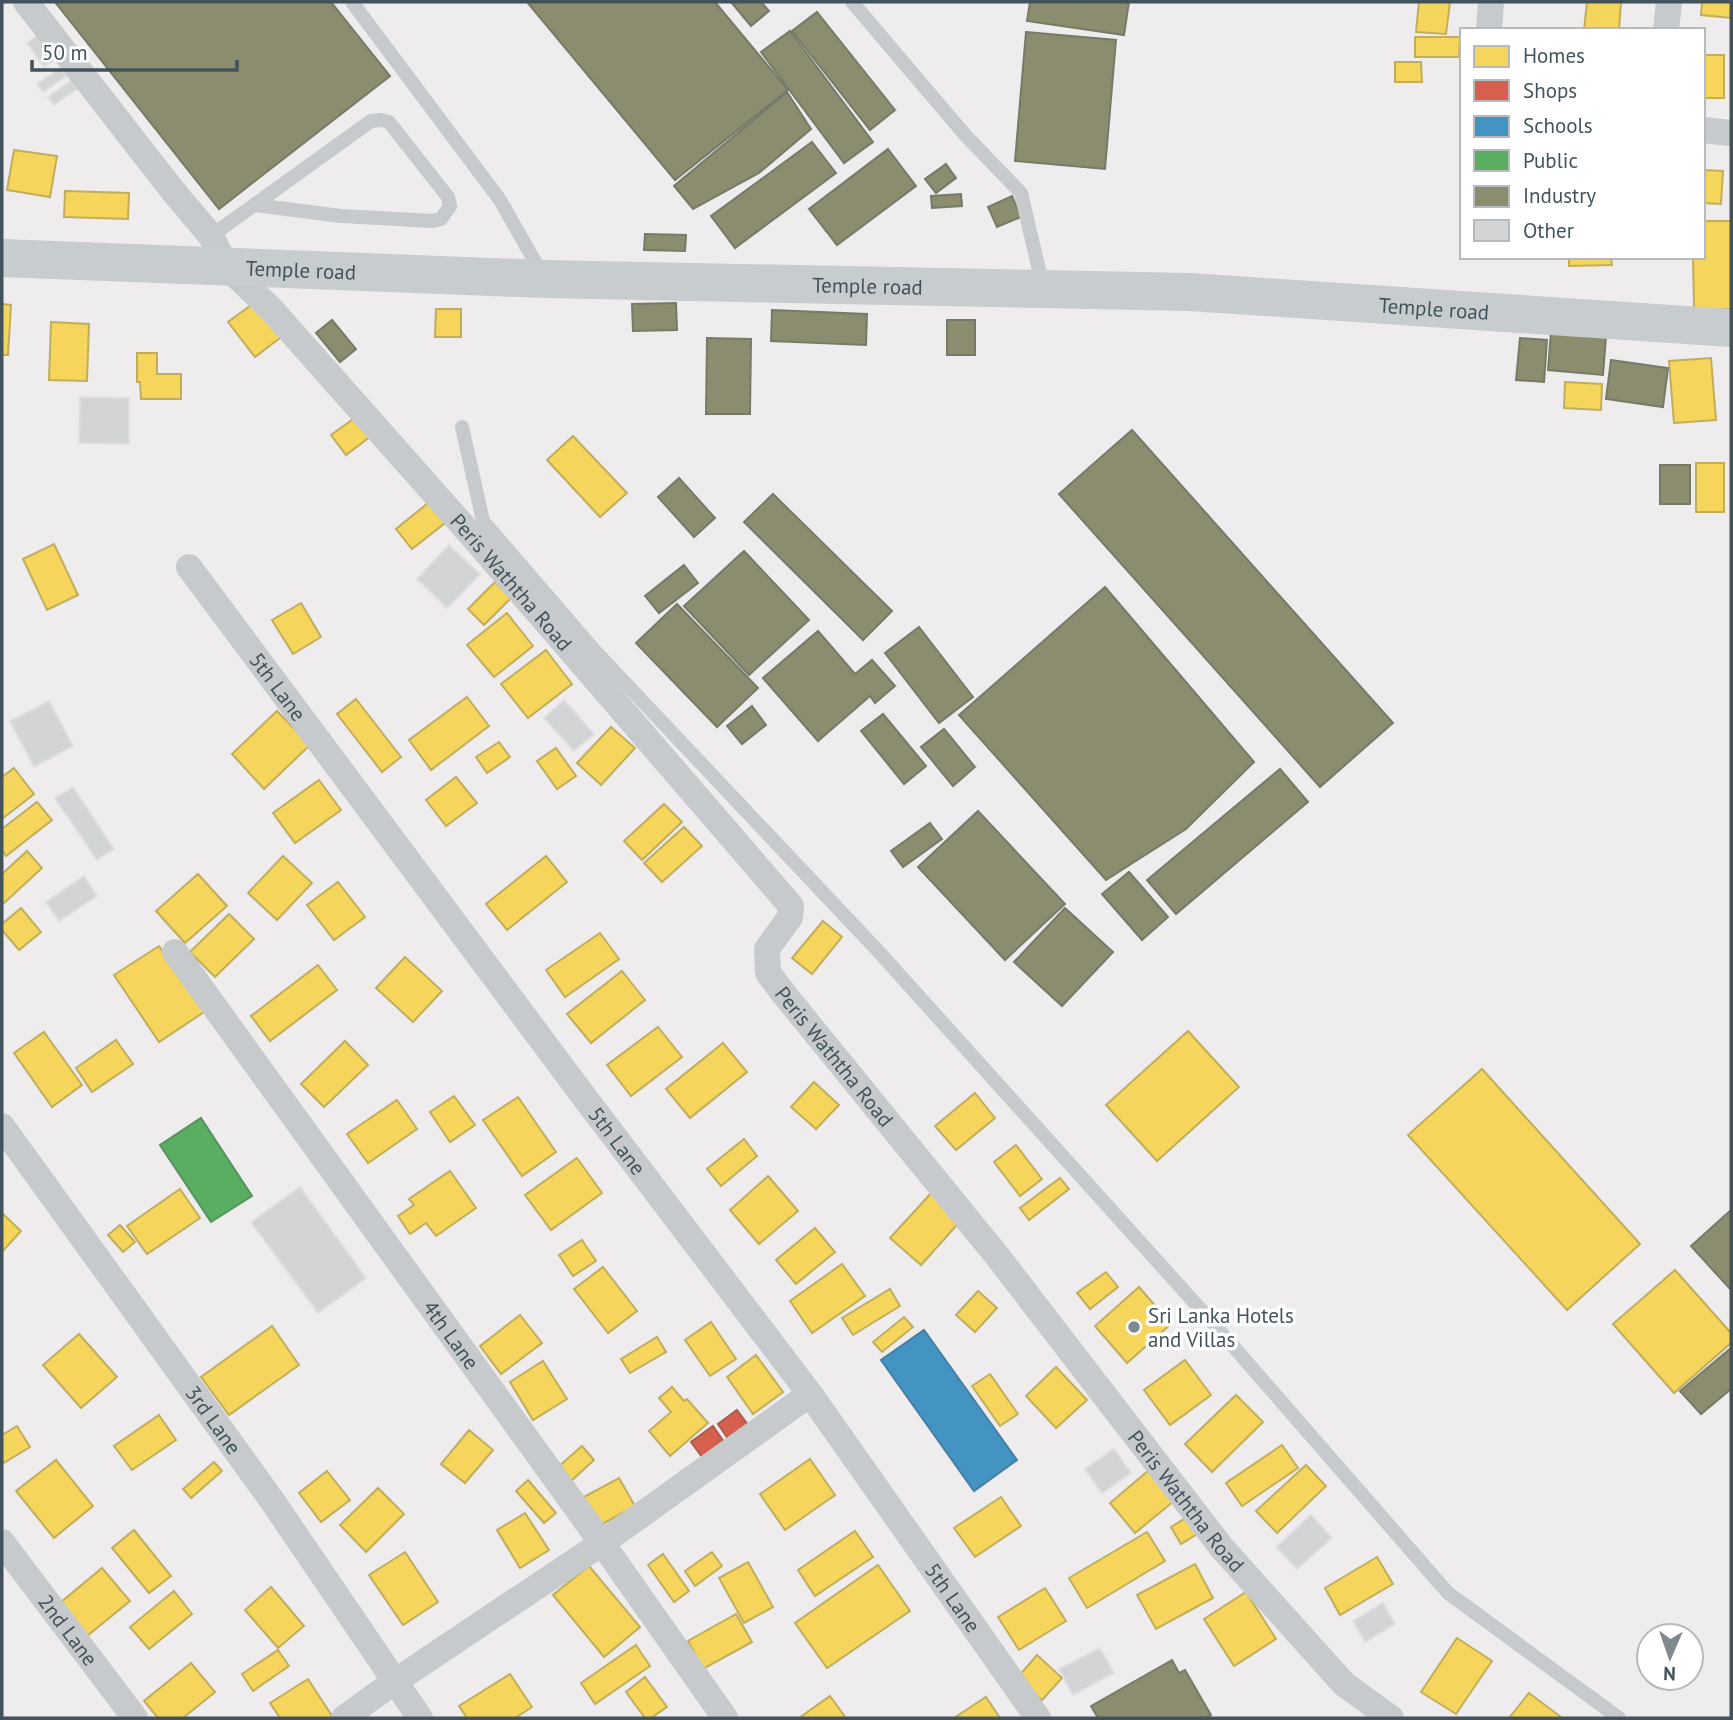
<svg xmlns="http://www.w3.org/2000/svg" width="1733" height="1720" font-family="'PT Sans',sans-serif">
<style>
.homes{fill:#f6d55c;stroke:#c0ae5c;stroke-width:2}
.shops{fill:#d6604d;stroke:#aa5c51;stroke-width:2}
.schools{fill:#4393c3;stroke:#4380a4;stroke-width:2}
.public{fill:#5aae61;stroke:#53935f;stroke-width:2}
.industry{fill:#8c8c6e;stroke:#767b68;stroke-width:2}
.building{fill:#d3d4d6;stroke:#dfdee0;stroke-width:2}
.lines{fill:none;stroke-linecap:round;stroke-linejoin:round}
.lane{stroke:#c6cacc;stroke-width:14}
.street{stroke:#c6cacc;stroke-width:26}
.secondary{stroke:#c7ccce;stroke-width:38}
.poi-dot{fill:#7f898e;stroke:#fff;stroke-width:2.5}
.labels{text-anchor:middle;dominant-baseline:central;stroke-width:7;stroke-linejoin:round;paint-order:stroke}
.street-label{font-size:21px;fill:#43535b;stroke:#fff}
.poi-label{font-size:21px;fill:#43535b;stroke:#fff;text-anchor:start}
</style>
<rect width="100%" height="100%" fill="#eeeced"/>
<g class="homes">
<path d="M1419,2h31l-4,32 -30,-2z"/>
<path d="M1587,2h34l-2,28h-35z"/>
<path d="M1702,2h29v16l-30,-3z"/>
<path d="M1415,37h45l-1,20h-44z"/>
<rect x="1703" y="55" width="21" height="43"/>
<path d="M1395,62h26l1,20h-27z"/>
<path d="M14,150l43,6 -7,41 -43,-7z"/>
<path d="M1703,170l20,1 -2,33 -18,-1z"/>
<path d="M65,191l64,2 -1,26 -64,-2z"/>
<path d="M1703,221h28v88h-37l-1,-52h10z"/>
<path d="M1569,257h42l1,8 -43,1z"/>
<path d="M258,300l27,34 -30,23 -27,-35z"/>
<path d="M2,304l9,1 -3,50h-6z"/>
<path d="M436,309h25v28h-26z"/>
<path d="M51,322l38,2 -2,57 -38,-1z"/>
<path d="M137,353h20v21h24v25h-40l-1,-17h-3z"/>
<path d="M1711,358l5,62 -42,3 -5,-62z"/>
<path d="M1565,382l37,2 -1,26 -37,-2z"/>
<path d="M360,414l15,19 -29,22 -15,-20z"/>
<path d="M573,436l54,57 -27,24 -53,-57z"/>
<rect x="1696" y="463" width="28" height="49"/>
<path d="M433,499l17,20 -38,30 -16,-20z"/>
<path d="M54,544l24,51 -31,15 -24,-51z"/>
<path d="M495,582l16,16 -27,27 -16,-16z"/>
<path d="M301,603l20,34 -28,17 -21,-34z"/>
<path d="M507,613l26,33 -39,31 -27,-32z"/>
<path d="M546,650l26,34 -44,34 -27,-34z"/>
<path d="M467,697l22,29 -58,44 -22,-30z"/>
<path d="M356,699l45,58 -19,15 -45,-58z"/>
<path d="M277,711l33,34 -46,44 -32,-35z"/>
<path d="M611,727l24,21 -34,37 -24,-22z"/>
<path d="M499,742l11,15 -23,16 -11,-16z"/>
<path d="M556,748l20,28 -19,13 -20,-28z"/>
<path d="M14,768l20,26 -32,25v-42z"/>
<path d="M456,777l21,26 -31,23 -20,-26z"/>
<path d="M319,780l22,30 -46,33 -22,-30z"/>
<path d="M37,802l15,18 -46,36 -4,-6v-21z"/>
<path d="M664,804l18,18 -40,38 -18,-19z"/>
<path d="M684,827l18,19 -40,36 -18,-19z"/>
<path d="M27,851l15,17 -40,37v-31z"/>
<path d="M283,856l29,27 -35,37 -29,-27z"/>
<path d="M546,856l21,26 -60,48 -21,-26z"/>
<path d="M198,874l29,32 -42,37 -29,-32z"/>
<path d="M338,882l27,35 -31,23 -27,-35z"/>
<path d="M21,908l20,24 -22,18 -17,-20v-6z"/>
<path d="M229,914l25,25 -39,38 -25,-25z"/>
<path d="M823,921l19,16 -30,37 -20,-16z"/>
<path d="M600,933l19,26 -54,38 -19,-27z"/>
<path d="M159,946l45,66 -45,30 -45,-67z"/>
<path d="M405,957l37,34 -29,31 -37,-34z"/>
<path d="M318,965l19,25 -67,51 -19,-25z"/>
<path d="M622,971l23,29 -54,43 -24,-29z"/>
<path d="M658,1027l24,30 -51,39 -24,-31z"/>
<path d="M1188,1031l51,56 -82,74 -51,-56z"/>
<path d="M44,1032l38,53 -30,22 -38,-54z"/>
<path d="M116,1040l17,24 -41,28 -16,-24z"/>
<path d="M345,1041l23,24 -44,42 -23,-23z"/>
<path d="M723,1043l24,29 -57,46 -24,-29z"/>
<path d="M1482,1069l158,175 -73,66 -159,-175z"/>
<path d="M814,1082l25,23 -23,24 -25,-22z"/>
<path d="M975,1093l20,25 -39,32 -21,-24z"/>
<path d="M454,1096l21,29 -25,17 -20,-30z"/>
<path d="M518,1097l38,55 -34,24 -39,-56z"/>
<path d="M397,1100l20,29 -49,34 -21,-29z"/>
<path d="M744,1139l13,17 -36,30 -14,-17z"/>
<path d="M1016,1145l26,34 -22,17 -26,-34z"/>
<path d="M577,1158l25,35 -51,37 -26,-35z"/>
<path d="M450,1171l26,37 -40,28 -10,-13 -16,11 -12,-18 16,-11 -5,-6z"/>
<path d="M768,1176l30,35 -39,33 -29,-34z"/>
<path d="M1060,1178l9,11 -40,31 -9,-12z"/>
<path d="M180,1189l20,29 -53,36 -20,-28z"/>
<path d="M934,1190l30,27 -43,48 -31,-27z"/>
<path d="M2,1213l19,18 -19,21z"/>
<path d="M120,1225l15,17 -12,10 -15,-17z"/>
<path d="M815,1228l20,24 -39,32 -20,-24z"/>
<path d="M582,1240l14,21 -23,15 -14,-21z"/>
<path d="M842,1264l23,32 -53,37 -22,-32z"/>
<path d="M603,1267l34,44 -29,22 -34,-44z"/>
<path d="M1675,1270l56,63v10l-57,50 -61,-69z"/>
<path d="M1106,1272l12,15 -28,22 -13,-16z"/>
<path d="M1139,1287l32,37 -44,39 -32,-37z"/>
<path d="M890,1289l10,17 -47,29 -11,-17z"/>
<path d="M978,1291l19,17 -22,24 -19,-17z"/>
<path d="M520,1315l22,28 -41,31 -21,-28z"/>
<path d="M904,1317l9,10 -31,25 -9,-10z"/>
<path d="M711,1322l25,37 -26,17 -25,-36z"/>
<path d="M272,1326l27,39 -70,50 -28,-38z"/>
<path d="M79,1334l38,43 -36,31 -38,-43z"/>
<path d="M657,1337l9,15 -36,21 -9,-14z"/>
<path d="M756,1355l27,37 -30,22 -26,-37z"/>
<path d="M1185,1360l26,35 -41,30 -26,-35z"/>
<path d="M543,1361l24,38 -34,21 -23,-38z"/>
<path d="M1056,1367l31,33 -31,28 -30,-32z"/>
<path d="M990,1374l28,40 -18,12 -28,-40z"/>
<path d="M672,1387l12,14 3,-2 21,24 -38,33 -21,-25 22,-19 -12,-14z"/>
<path d="M1236,1395l27,27 -51,50 -27,-28z"/>
<path d="M159,1415l17,25 -44,30 -18,-24z"/>
<path d="M17,1426l13,21 -28,17v-29z"/>
<path d="M469,1430l24,20 -28,33 -24,-19z"/>
<path d="M1282,1445l16,23 -56,38 -16,-23z"/>
<path d="M582,1446l12,14 -24,22 -13,-14z"/>
<path d="M810,1459l25,36 -50,35 -25,-36z"/>
<path d="M56,1460l37,46 -39,32 -38,-47z"/>
<path d="M214,1462l8,9 -31,27 -8,-9z"/>
<path d="M1306,1465l20,21 -49,47 -21,-22z"/>
<path d="M327,1471l23,29 -29,22 -22,-29z"/>
<path d="M1148,1471l26,30 -39,32 -25,-30z"/>
<path d="M619,1478l16,28 -38,21 -15,-29z"/>
<path d="M528,1480l28,33 -12,10 -28,-32z"/>
<path d="M378,1488l26,26 -38,38 -26,-27z"/>
<path d="M1001,1497l20,29 -46,31 -21,-29z"/>
<path d="M525,1513l24,37 -29,18 -23,-38z"/>
<path d="M1192,1514l10,17 -21,13 -10,-17z"/>
<path d="M134,1530l37,46 -22,17 -37,-45z"/>
<path d="M855,1531l18,26 -58,39 -17,-26z"/>
<path d="M1147,1532l18,29 -78,47 -18,-30z"/>
<path d="M405,1552l33,50 -35,23 -34,-50z"/>
<path d="M712,1552l10,14 -27,20 -10,-15z"/>
<path d="M663,1554l26,37 -15,11 -26,-37z"/>
<path d="M1377,1557l16,27 -53,31 -15,-27z"/>
<path d="M748,1562l25,45 -29,16 -25,-45z"/>
<path d="M1195,1564l18,34 -57,31 -19,-34z"/>
<path d="M878,1565l32,46 -83,57 -32,-45z"/>
<path d="M589,1566l51,61 -36,30 -51,-62z"/>
<path d="M102,1568l28,33 -43,35 -27,-33z"/>
<path d="M271,1587l33,39 -26,22 -33,-38z"/>
<path d="M1045,1588l21,33 -47,29 -21,-33z"/>
<path d="M174,1591l18,23 -43,35 -19,-22z"/>
<path d="M1246,1592l30,47 -42,27 -30,-47z"/>
<path d="M736,1614l16,28 -49,27 -15,-28z"/>
<path d="M1457,1638l35,23 -36,53 -35,-22z"/>
<path d="M636,1645l14,21 -55,38 -14,-21z"/>
<path d="M278,1650l11,16 -36,25 -11,-17z"/>
<path d="M1037,1655l25,23 -20,22 -25,-22z"/>
<path d="M191,1663l24,29 -32,26h-25l-14,-17z"/>
<path d="M510,1674l22,33 -17,11h-48l-8,-12z"/>
<path d="M645,1677l22,30 -16,11h-6l-19,-26z"/>
<path d="M308,1679l24,37 -3,2h-49l-10,-15z"/>
<path d="M1529,1693l32,24 -1,1h-51z"/>
<path d="M830,1696l16,22h-47z"/>
<path d="M986,1697l14,21h-46z"/>
</g>
<g class="shops">
<path d="M737,1410l14,19 -20,14 -13,-19z"/>
<path d="M713,1426l11,16 -22,15 -11,-15z"/>
</g>
<path class="schools" d="M924,1330l93,130 -43,31 -93,-131z"/>
<path class="public" d="M201,1118l51,78 -41,26 -51,-77z"/>
<g class="industry">
<path d="M55,2h276l59,74 -171,133z"/>
<path d="M527,2h188l73,88 -113,90z"/>
<path d="M731,2h30l8,9 -18,15z"/>
<path d="M1030,2h99l-5,33 -97,-14z"/>
<path d="M817,12l78,98 -25,20 -78,-99z"/>
<path d="M790,31l83,111 -29,21 -83,-111z"/>
<path d="M1026,32l90,8 -11,129 -90,-8z"/>
<path d="M787,92l24,37 -52,44 -66,36 -19,-23z"/>
<path d="M812,142l24,31 -101,75 -24,-32z"/>
<path d="M888,149l28,37 -79,59 -28,-36z"/>
<path d="M946,164l10,14 -20,15 -11,-14z"/>
<path d="M961,194l1,12 -30,2 -1,-12z"/>
<path d="M1012,196l9,21 -24,10 -9,-20z"/>
<path d="M645,234l41,1 -1,16 -41,-1z"/>
<path d="M676,303l1,27 -44,1 -1,-27z"/>
<path d="M772,310l95,4 -1,31 -95,-4z"/>
<path d="M332,320l24,29 -16,13 -24,-29z"/>
<rect x="947" y="320" width="28" height="35"/>
<path d="M1551,332l55,5 -3,38 -55,-5z"/>
<path d="M707,338l44,1 -1,75h-44z"/>
<path d="M1520,338l27,2 -3,42 -28,-2z"/>
<path d="M1611,360l57,8 -5,39 -57,-8z"/>
<path d="M1132,430l261,293 -73,64 -261,-293z"/>
<rect x="1660" y="465" width="30" height="39"/>
<path d="M679,478l36,40 -21,19 -36,-40z"/>
<path d="M773,494l119,117 -29,29 -119,-118z"/>
<path d="M744,551l65,69 -60,55 -65,-69z"/>
<path d="M684,565l14,18 -39,30 -14,-17z"/>
<path d="M1105,587l149,175 -68,67 -80,51 -147,-165z"/>
<path d="M677,604l81,84 -41,39 -81,-84z"/>
<path d="M919,627l54,70 -34,26 -54,-70z"/>
<path d="M818,631l37,43 17,-14 23,26 -20,17 -5,-7 -52,45 -55,-63z"/>
<path d="M752,706l14,19 -24,19 -15,-18z"/>
<path d="M883,714l43,52 -22,18 -43,-53z"/>
<path d="M944,729l31,38 -22,19 -32,-39z"/>
<path d="M1280,769l28,33 -132,112 -29,-34z"/>
<path d="M978,811l87,93 -60,56 -87,-93z"/>
<path d="M930,823l12,16 -39,28 -12,-16z"/>
<path d="M1129,872l39,45 -26,23 -40,-46z"/>
<path d="M1065,908l48,44 -51,54 -48,-44z"/>
<path d="M1731,1210v80l-40,-44z"/>
<path d="M1731,1348v41l-30,25 -21,-23z"/>
<path d="M1172,1660l7,13 6,-3 26,45 -6,3h-107l-7,-12z"/>
</g>
<g class="building">
<path d="M42,32l17,24 -15,11 -17,-24z"/>
<path d="M60,68l6,8 -23,16 -6,-8z"/>
<path d="M71,81l6,8 -23,16 -6,-8z"/>
<path d="M80,397l49,1v46l-50,-1z"/>
<path d="M449,545l31,29 -33,34 -30,-29z"/>
<path d="M564,700l30,34 -20,17 -30,-33z"/>
<path d="M49,701l24,45 -39,21 -24,-46z"/>
<path d="M73,787l41,62 -17,11 -42,-62z"/>
<path d="M84,876l13,20 -38,25 -13,-19z"/>
<path d="M300,1187l66,91 -48,35 -67,-91z"/>
<path d="M1114,1449l17,24 -29,20 -17,-24z"/>
<path d="M1311,1515l21,23 -35,31 -21,-22z"/>
<path d="M1383,1603l12,21 -30,18 -12,-21z"/>
<path d="M1100,1648l14,25 -41,22 -14,-26z"/>
</g>
<g class="lines">
<g class="lane">
<path d="M352,2l148,198 42,74"/>
<path d="M852,2l114,134 55,57 22,94"/>
<path d="M211,236l160,-115 10,-1 8,2 59,75 2,9 -9,13 -8,2 -92,-5 -86,-11"/>
<path d="M462,427l21,94 113,131 283,300 333,370 236,271 171,125"/>
</g>
<g class="street">
<path id="s1" d="M26,2l147,189 38,45 15,30 44,42 204,230 317,368 -1,11 -23,32 1,24 16,21 214,263 224,291 122,136 47,34"/>
<path d="M1489,30l2,-28"/>
<path d="M1666,30l3,-28"/>
<path d="M1703,130l28,3"/>
<path id="s2" d="M189,567l393,527 228,300 228,324"/>
<path id="s3" d="M175,952l427,591 123,175"/>
<path id="s4" d="M2,1126l269,373 149,219"/>
<path id="s5" d="M2,1542l133,176"/>
<path d="M344,1718l50,-36 208,-139 208,-149"/>
</g>
<path class="secondary" id="s6" d="M2,258l543,21 645,13 541,36"/>
</g>
<circle class="poi-dot" cx="1134" cy="1327" r="7"/>
<g class="labels">
<g class="street-label">
<text stroke="none"><textPath href="#s6" startOffset="299">Temple road</textPath></text>
<text stroke="none"><textPath href="#s6" startOffset="866">Temple road</textPath></text>
<text stroke="none"><textPath href="#s6" startOffset="1433">Temple road</textPath></text>
<text stroke="none"><textPath href="#s1" startOffset="758">Peris Waththa Road</textPath></text>
<text stroke="none"><textPath href="#s2" startOffset="149">5th Lane</textPath></text>
<text stroke="none"><textPath href="#s1" startOffset="1367">Peris Waththa Road</textPath></text>
<text stroke="none"><textPath href="#s2" startOffset="716">5th Lane</textPath></text>
<text stroke="none"><textPath href="#s3" startOffset="472">4th Lane</textPath></text>
<text stroke="none"><textPath href="#s4" startOffset="362">3rd Lane</textPath></text>
<text stroke="none"><textPath href="#s1" startOffset="1934">Peris Waththa Road</textPath></text>
<text stroke="none"><textPath href="#s2" startOffset="1283">5th Lane</textPath></text>
<text stroke="none"><textPath href="#s5" startOffset="110">2nd Lane</textPath></text>
</g>
<g class="poi-label">
<text x="1148" y="1315">Sri Lanka Hotels<tspan x="1148" dy="24">and Villas</tspan></text>
</g>
</g>
<rect width="1733" height="1720" fill="none" stroke="#43535b" stroke-width="7"/>
<rect x="1460" y="28" width="245" height="231" fill="#ffffff" stroke="#b4babd" stroke-width="2"/>
<rect x="1474" y="46" width="35" height="21" fill="#f6d55c" stroke="#b4babd" stroke-width="2"/>
<text x="1523" y="63" font-size="21" fill="#43535b">Homes</text>
<rect x="1474" y="80" width="35" height="21" fill="#d6604d" stroke="#b4babd" stroke-width="2"/>
<text x="1523" y="98" font-size="21" fill="#43535b">Shops</text>
<rect x="1474" y="116" width="35" height="21" fill="#4393c3" stroke="#b4babd" stroke-width="2"/>
<text x="1523" y="133" font-size="21" fill="#43535b">Schools</text>
<rect x="1474" y="150" width="35" height="21" fill="#5aae61" stroke="#b4babd" stroke-width="2"/>
<text x="1523" y="168" font-size="21" fill="#43535b">Public</text>
<rect x="1474" y="186" width="35" height="21" fill="#8c8c6e" stroke="#b4babd" stroke-width="2"/>
<text x="1523" y="203" font-size="21" fill="#43535b">Industry</text>
<rect x="1474" y="220" width="35" height="21" fill="#d3d4d6" stroke="#b4babd" stroke-width="2"/>
<text x="1523" y="238" font-size="21" fill="#43535b">Other</text>
<g transform="translate(1670 1657) rotate(182)"><circle r="33" fill="#ffffff" stroke="#b4babd" stroke-width="2"/>
<path d="M0-5L12 26L0 18L-12 26Z" fill="#7f898e"/>
<text y="-10" font-size="19" font-weight="bold" text-anchor="middle" fill="#43535b">N</text>
</g>
<path d="M32 60v10h205v-10" fill="none" stroke="#43535b" stroke-width="3.5"/>
<text x="42" y="60" font-size="21" fill="#43535b" stroke="#ffffff" stroke-width="5" paint-order="stroke">50 m</text>
</svg>
